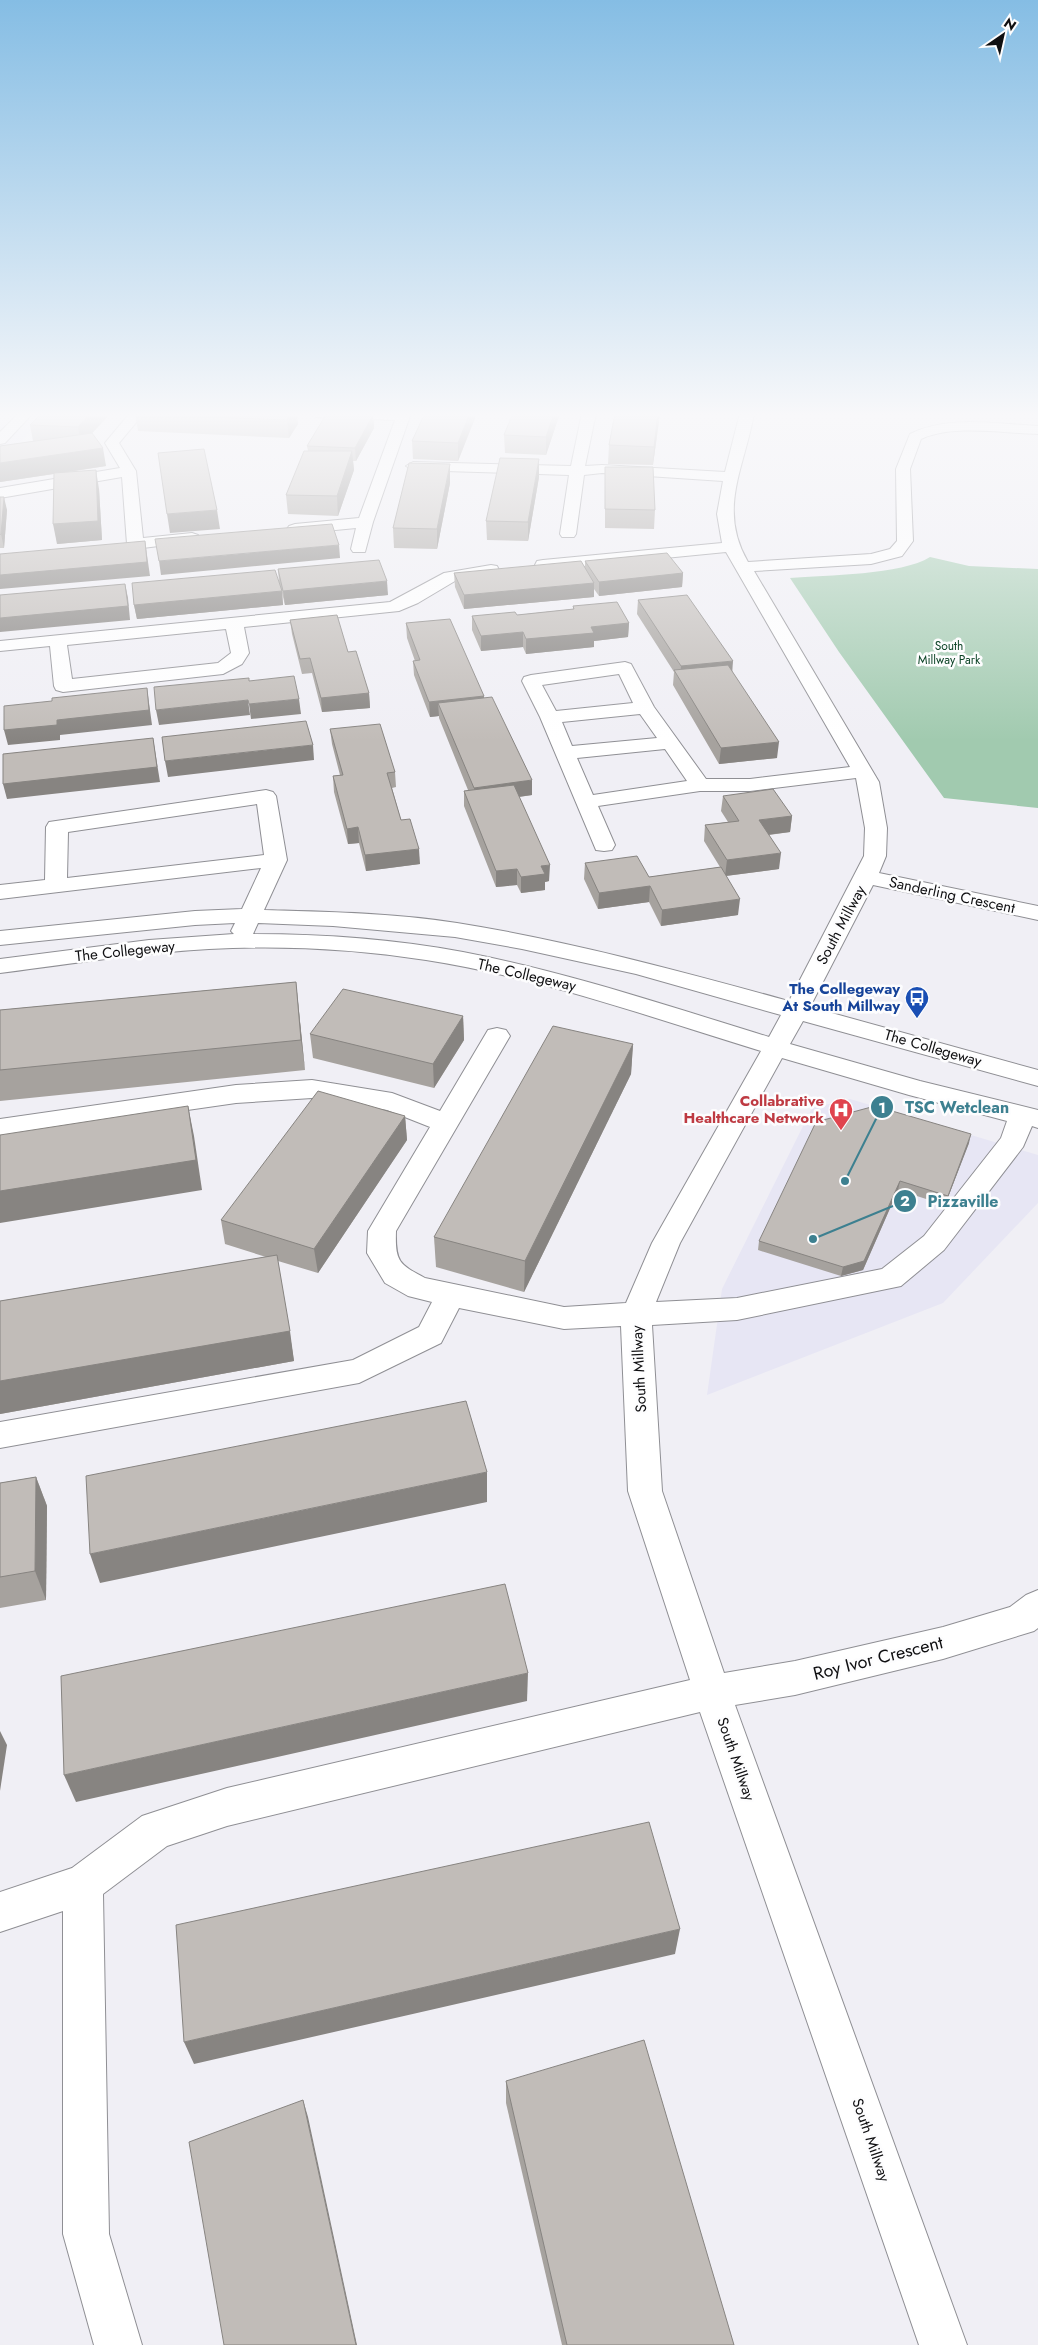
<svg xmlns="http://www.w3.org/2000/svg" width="1038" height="2345" font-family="Jost,sans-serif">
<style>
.built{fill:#e7e6f4}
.green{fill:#a1caaf}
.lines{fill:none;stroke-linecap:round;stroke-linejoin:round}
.minor-casing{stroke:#8f8f94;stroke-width:2}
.minor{fill:#fff;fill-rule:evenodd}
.wall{fill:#a6a29e}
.shaded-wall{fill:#878481}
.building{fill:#c1bcb8;stroke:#878481}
.labels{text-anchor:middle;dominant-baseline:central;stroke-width:5;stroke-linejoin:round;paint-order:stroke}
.far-park-label{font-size:12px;fill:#0d4427;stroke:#fdfdfe}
.street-label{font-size:15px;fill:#0f0f11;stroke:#fdfdfe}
.transit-label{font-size:15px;font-weight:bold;fill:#164399;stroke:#fdfdfe;text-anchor:end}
.health-label{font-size:15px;font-weight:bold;fill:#be3a42;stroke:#fdfdfe;text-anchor:end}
.near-street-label{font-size:18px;fill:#0f0f11;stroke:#fdfdfe}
.leader{fill:none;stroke:#3d8090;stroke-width:2}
.callout-dot{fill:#3d8090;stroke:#fdfdfe;stroke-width:2}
.mark-label{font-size:15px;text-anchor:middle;font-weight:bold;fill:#fff}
.callout-label{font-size:16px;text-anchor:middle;font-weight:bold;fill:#3d8090;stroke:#fdfdfe;stroke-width:5;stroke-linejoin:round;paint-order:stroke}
</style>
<rect width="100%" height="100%" fill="#f0eff5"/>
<g class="built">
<path d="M0,413h47l-40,44 -7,1z"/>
<path d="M850,1099l188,56v48l-95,100 -236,92 15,-106 90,-181z"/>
</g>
<path class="green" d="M930,557l39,9 69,3v239l-94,-10 -105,-146 -49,-74c36,-3 112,-3 140,-21z"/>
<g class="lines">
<g class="minor-casing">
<g id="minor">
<path d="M19,413h14l-28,30 -5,1v-12z"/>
<path d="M130,413h14l-25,30 17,28 7,67 49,-5 6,2 2,3 -2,3 -63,8 -6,-2 -2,-3 -5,-67 -122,21v-10l120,-20 -15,-25z"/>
<path d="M308,413h98l4,3 -37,106 -8,30h-12l-2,-3 5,-21 -61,6 -6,-2 -2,-3 2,-3 6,-2 64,-6 36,-98 -80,-3z"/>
<path d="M582,413h14l-11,53 17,-1 123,7 15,-59h14c-9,54 -37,96 -6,149l123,-8 19,-5 7,-8 -1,-72 14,-35c38,-19 86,-10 128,-8v8c-35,-1 -86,-10 -117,5l-11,30 3,72 -11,15 -31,8 -117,7 125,211 8,46 -1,28 -7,17 159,33v14l-165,-35 -63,122 228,63v16l-235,-65 -13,23 130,37 118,29v18l-6,-2 -9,21 -79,103 -43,36 -164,34 -85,5 10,166 62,182 71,-12 148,-34 67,-20 16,-12 12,-5v38l-4,3 -91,28 -148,36 -60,10 232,640h-48l-219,-633 -473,114 -60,20 -64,48 6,340 33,111h-48l-31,-111v-323l-63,21v-40l72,-24 70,-52 85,-28 463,-108 -62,-189 -7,-165 -57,3 -105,-21 -18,35 -82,40 -359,65v-26l353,-62 66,-33 13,-25 -24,-6 -23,-13 -18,-30 1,-22 62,-104 -43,-17 -75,-12 -76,5 -236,34v-18l236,-34 76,-5 80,13 48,18 48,-81 9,-2 9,2 4,6 -114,195c-1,31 3,33 29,47l139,29 62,-4 26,-60 109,-192c-111,-34 -220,-73 -335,-91 -71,-11 -145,-15 -217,-11 -70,4 -140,15 -209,24v-14l149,-19 85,-6 -3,-3 4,-8 -40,2 -195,20v-14l195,-20 47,-2 19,-41 -261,31v-14l45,-5 1,-53 3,-5 217,-32 7,2 3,4 11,64 -23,50c64,2 130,3 193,13 113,18 222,48 332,78l75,-145 1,-28 -9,-50 -106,13h-50l-102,15 17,39 -3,5 -8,1 -8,-1 -56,-133 -18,-36 2,-4 7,-2 94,-13 6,2 23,43 52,72h44l100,-12 -124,-215 -183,18 -6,-1 -2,-4 2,-4 6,-1 179,-17 -5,-29 6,-33 -121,-8 -18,2 -8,59 -2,3h-12l-2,-3 9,-59 -156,-5 -7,-4 7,-4 158,4zM619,674l14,29 -77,8 -14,-26zM640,714l17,24 -85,8 -10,-24zM665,749l22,32 -94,14 -16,-37zM257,804l7,51 -197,23 1,-46zM258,923l75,3 122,11 67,12 114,25 145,41 -12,22c-101,-31 -202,-65 -306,-85 -69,-13 -140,-18 -210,-18zM782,1058l127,37 98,26 -6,17 -77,98 -42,33 -145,29 -81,4 24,-59z"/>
<path d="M491,565l6,1 2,4 -2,4 -42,7 -37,22 -19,8 -155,16 5,26 -7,11 -19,10 -160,18 -7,-2 -2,-4 -4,-40 -50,5v-10l390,-39 54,-29zM226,629l5,24 -13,10 -146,16 -5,-34z"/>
</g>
</g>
<use href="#minor" class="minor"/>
</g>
<g class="wall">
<path d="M42,413h69l-19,20 14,33 -43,7 36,16 3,51 -45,4 -3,-70 -54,8v-36l33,-5 -3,-16z"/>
<path d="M297,413l1,11 -9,14 -151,-7 -3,-17z"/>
<path d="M425,413h52l-19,48 -45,-2 -1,-18z"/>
<path d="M560,413l-14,42 -41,-2 -1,-18z"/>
<path d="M615,413h45l-7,52 -45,-1 1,-19z"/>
<path d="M373,415l1,13 -18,33h-3l1,9 -16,46 -50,-2 -2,-19 22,-44 -1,-5z"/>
<path d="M605,467l50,43 -1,19 -49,-1z"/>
<path d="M539,477l-11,64 -41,-1 -1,-19z"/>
<path d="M450,483l-13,66 -43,-1 -1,-20z"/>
<path d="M0,497l7,13 -3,38h-4z"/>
<path d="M585,561l98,12 -1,14 -83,9 -5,-7v8l-130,12 -9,-22 -1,-14 131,-6z"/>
<path d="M278,569l110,26 -103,10 -3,-12 1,12 -146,14 -3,-14 145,-23z"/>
<path d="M638,600l94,71 45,87 -58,6 -46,-79 1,-13 -37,-58z"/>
<path d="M573,606l56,17 -1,14 -34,4v6l-68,7 -3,-7 -42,4 -9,-21v-14l45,-1 56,-6z"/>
<path d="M290,620l58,32 21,41 1,15 -48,4 -10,-39 -10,1 -10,-40z"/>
<path d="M406,623l78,73v2l48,97 -13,2 30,84 -4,1v8l-24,3 -4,-8 -21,2 -32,-81v-15l4,-1 -29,-72v-2l-9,1 -16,-42 -1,-14h2l-8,-23z"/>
<path d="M330,729l65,43 1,15 -4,1 9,32 19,44 -54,7 -7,-28 -11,1 -14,-52 -1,-16 7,-1 -8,-31z"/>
<path d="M723,796l69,20 -2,16 -21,3 10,34 -53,7 12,39 -77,11 -12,-24 -51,7 -14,-30 1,-16 64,14 71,-10 -16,-26 1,-16 23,-3 -7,-11z"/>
<path d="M296,982l9,88 -305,31v-91z"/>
<path d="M463,1016l1,24 -30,48 -121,-30 -3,-24z"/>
<path d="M633,1044l-2,30 -107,218 -88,-25 -2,-30z"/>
<path d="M405,1116l2,24 -89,133 -40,-12 16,100 -294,53v-113l266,-44 -41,-13 -4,-24z"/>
<path d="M969,1143l-24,62 -47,-15 -35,80 -22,6 -83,-26 1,-9z"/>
<path d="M36,1477l11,29 -1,94 -46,8v-125z"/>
<path d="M506,2081l228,264h-172l-56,-242z"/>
</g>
<g class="shaded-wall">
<path d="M91,413h20l-30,32 -3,-18z"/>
<path d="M292,413h5l1,11 -9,14 -2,-18z"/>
<path d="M470,413h7l-19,48v-18z"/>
<path d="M554,413h6l-14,42v-18z"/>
<path d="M658,413h2l-7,52 1,-18z"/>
<path d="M373,415l1,13 -18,33 -1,-13z"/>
<path d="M103,448l3,18 -106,16v-19z"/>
<path d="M352,451l2,19 -16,46 -1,-20z"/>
<path d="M539,459v18l-11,64v-19z"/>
<path d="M450,464v19l-13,66v-20z"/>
<path d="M96,470l3,19 3,51 -45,4 -4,-20z"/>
<path d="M4,497l3,13 -3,38 -3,-14z"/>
<path d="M217,510l3,19 -50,4 -3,-19z"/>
<path d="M145,541l5,35 -150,13v-14z"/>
<path d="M339,545l1,13 -179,17 -2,-14z"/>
<path d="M683,573l-1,14 -83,9v-14z"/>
<path d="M387,581l1,14 -103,10 -2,-14z"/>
<path d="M594,583v14l-130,12v-14z"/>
<path d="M125,584l3,14 2,22 -130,12v-14z"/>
<path d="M282,591l1,14 -146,14 -3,-14z"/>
<path d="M629,623l-1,14 -34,4v6l-68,7v-15l65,-12z"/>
<path d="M523,632v15l-42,4v-15z"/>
<path d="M733,661l-1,14 -52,6 1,-15z"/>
<path d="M147,688l5,37 -92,10v5l-52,5 -4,-15 53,-10z"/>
<path d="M369,693l1,15 -48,4 -1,-14z"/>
<path d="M484,696l1,14 -47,-7 1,13 -9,1 -1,-15z"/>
<path d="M299,699l2,15 -50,5 -2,-15z"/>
<path d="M248,700l2,15 -91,10 -3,-15z"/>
<path d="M153,738l7,44 -153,17 -4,-15z"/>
<path d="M779,742l-2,16 -58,6 2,-16z"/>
<path d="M313,745l1,15 -146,17 -3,-16z"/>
<path d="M532,780v15l-58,8v-15z"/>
<path d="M792,816l-2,16 -32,4 1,-16z"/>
<path d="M358,827l1,16 -11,1 -1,-15z"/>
<path d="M419,849l1,15 -54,7 -1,-16z"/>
<path d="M781,853l-2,16 -54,7 2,-16z"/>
<path d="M550,865l-1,16 -4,1v8l-24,3v-16l20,-11z"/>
<path d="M517,869v16l-21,2v-16z"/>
<path d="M650,886l-1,16 -51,7 1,-16z"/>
<path d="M740,899l-2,16 -77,11 1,-16z"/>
<path d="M296,982l3,30 6,58 -4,-30z"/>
<path d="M463,1016l1,24 -30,48 -1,-24z"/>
<path d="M633,1044l-2,30 -107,218 1,-31z"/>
<path d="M188,1106l6,30 8,54 -202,33v-32z"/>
<path d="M405,1116l2,24 -89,133 -4,-24z"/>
<path d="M971,1134l-2,9 -24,62 3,-9z"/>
<path d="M900,1181l-2,9 -35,80 -22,6 2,-9z"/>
<path d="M290,1331l4,30 -294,53v-33z"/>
<path d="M487,1472v30l-387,81 -10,-29z"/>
<path d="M36,1477l11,29 -1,94 -11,-29z"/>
<path d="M528,1673l-1,28 -451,101 -12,-27z"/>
<path d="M0,1731l7,14 -7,46z"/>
<path d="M680,1929l-5,25 -481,110 -10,-22z"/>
<path d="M303,2100l5,17 49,228h-1z"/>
</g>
<g class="building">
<path d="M42,413h49l-13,14 -48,-2z"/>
<path d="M135,413h157l-5,7 -152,-6z"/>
<path d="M327,413l46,2 -18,33 -48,-2z"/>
<path d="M425,413h45l-12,30 -46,-2z"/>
<path d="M513,413h41l-8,24 -42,-2z"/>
<path d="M615,413h43l-4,34 -45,-2z"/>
<path d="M92,433l11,15 -103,15v-17z"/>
<path d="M204,449l13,61 -50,4 -9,-61z"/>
<path d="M304,451h48l-15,45 -51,-1z"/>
<path d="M500,458l39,1 -11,63 -42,-1z"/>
<path d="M409,463l41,1 -13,65 -44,-1z"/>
<path d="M605,467h48l2,43 -50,-1z"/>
<path d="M96,470l2,51 -45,3 1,-51z"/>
<path d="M0,497h4l-3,37 -1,1z"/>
<path d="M332,524l7,21 -180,16 -4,-22z"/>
<path d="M145,541l2,21 -147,13v-21z"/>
<path d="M667,553l16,20 -84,9 -14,-21z"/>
<path d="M379,560l8,21 -104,10 -5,-22z"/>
<path d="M581,561l13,22 -130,12 -10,-22z"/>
<path d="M275,570l7,21 -148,14 -2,-22z"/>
<path d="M125,584l3,22 -128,12v-23z"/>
<path d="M687,595l46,66 -52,5 -43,-66z"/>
<path d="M617,602l12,21 -38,4 3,6 -68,6 -3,-7 -42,4 -9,-20 43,-4 2,3 57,-6 -1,-3z"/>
<path d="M337,615l11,37 8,-1 13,42 -48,5 -11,-40 -10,1 -10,-39z"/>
<path d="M450,619l34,77 -55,6 -16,-41 7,-1 -14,-37z"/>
<path d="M728,665l51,77 -58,6 -47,-78z"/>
<path d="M294,676l5,23 -50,5 -1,-4 -92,10 -2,-23 95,-9v3z"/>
<path d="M147,688l2,22 -92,10v5l-53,5v-24l48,-5v-3z"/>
<path d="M492,697l40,83 -58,8 -36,-85z"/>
<path d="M306,721l7,24 -148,16 -3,-24z"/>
<path d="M380,724l15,48 -8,1 14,47 9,-1 9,30 -54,6 -7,-28 -11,2 -14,-53 10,-1 -13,-46z"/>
<path d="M153,738l4,29 -154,17v-30z"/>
<path d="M514,785l36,80 -9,1 4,8 -24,3 -4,-8 -21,2 -32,-80z"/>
<path d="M773,789l19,27 -33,4 22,33 -54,7 -22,-35 34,-4 -16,-25z"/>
<path d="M637,856l12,21 72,-10 19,32 -78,11 -12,-24 -51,7 -14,-30z"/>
<path d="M296,982l5,58 -301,30v-60z"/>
<path d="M343,989l120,27 -30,48 -123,-30z"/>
<path d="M553,1026l80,18 -108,217 -91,-24z"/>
<path d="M318,1091l87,25 -91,133 -93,-29z"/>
<path d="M188,1106l8,54 -196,31v-56z"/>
<path d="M875,1106l96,28 -23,62 -48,-15 -36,80 -21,6 -84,-26 57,-119z"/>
<path d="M277,1255l13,76 -290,50v-80z"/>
<path d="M466,1401l21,71 -397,82 -4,-78z"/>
<path d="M36,1477l-1,94 -35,6v-94z"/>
<path d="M505,1584l23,89 -464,102 -3,-99z"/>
<path d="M649,1822l31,107 -496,113 -8,-117z"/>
<path d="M644,2040l90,305h-167l-61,-264z"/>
<path d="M303,2100l53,245h-132l-35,-203z"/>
</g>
<linearGradient id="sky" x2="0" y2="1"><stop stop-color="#85bde4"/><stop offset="0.56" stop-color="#f8f8fa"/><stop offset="1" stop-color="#f8f8fa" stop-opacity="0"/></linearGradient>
<rect width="1038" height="741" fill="url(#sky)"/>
<defs>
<g id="bus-pin" transform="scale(1.25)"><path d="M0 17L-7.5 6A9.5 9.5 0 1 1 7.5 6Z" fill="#1a4fb4" stroke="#fdfdfe"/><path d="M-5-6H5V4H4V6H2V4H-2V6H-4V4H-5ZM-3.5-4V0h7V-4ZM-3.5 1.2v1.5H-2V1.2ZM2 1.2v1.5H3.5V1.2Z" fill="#fff"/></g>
<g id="hospital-pin" transform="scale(1.25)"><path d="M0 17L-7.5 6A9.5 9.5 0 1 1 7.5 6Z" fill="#e0444e" stroke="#fdfdfe"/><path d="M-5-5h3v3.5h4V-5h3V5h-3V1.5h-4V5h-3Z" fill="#fff"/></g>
</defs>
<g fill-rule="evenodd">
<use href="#bus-pin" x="917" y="998"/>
<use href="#hospital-pin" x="841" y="1110"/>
</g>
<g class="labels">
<g class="far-park-label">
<text x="949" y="646">South<tspan x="949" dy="14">Millway Park</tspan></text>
</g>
<g class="street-label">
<text transform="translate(952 895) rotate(12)">Sanderling Crescent</text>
<text transform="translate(841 925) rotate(-62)">South Millway</text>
<text transform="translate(125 951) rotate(-6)">The Collegeway</text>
<text transform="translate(527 975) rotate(13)">The Collegeway</text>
<text transform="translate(933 1048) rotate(16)">The Collegeway</text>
<text transform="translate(639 1369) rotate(-93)">South Millway</text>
<text transform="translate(736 1759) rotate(71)">South Millway</text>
<text transform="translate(871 2140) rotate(71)">South Millway</text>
</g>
<g class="transit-label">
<text x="900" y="989">The Collegeway<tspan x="900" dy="17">At South Millway</tspan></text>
</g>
<g class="health-label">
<text x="824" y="1101">Collabrative<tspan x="824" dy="17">Healthcare Network</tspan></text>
</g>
<g class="near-street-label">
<text transform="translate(878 1658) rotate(-14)">Roy Ivor Crescent</text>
</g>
</g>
<path class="leader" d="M845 1181L882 1107M813 1239L905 1201"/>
<g class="callout-dot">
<circle cx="845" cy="1181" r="5"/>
<circle cx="813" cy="1239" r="5"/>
<circle cx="882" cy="1107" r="12"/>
<circle cx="905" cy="1201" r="12"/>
</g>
<g class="mark-label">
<text x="882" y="1113">1</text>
<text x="905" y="1206">2</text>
</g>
<g class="callout-label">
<text x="957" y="1113">TSC Wetclean</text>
<text x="963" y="1207">Pizzaville</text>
</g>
<g transform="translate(1003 35) rotate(34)" stroke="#fdfdfe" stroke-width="4" paint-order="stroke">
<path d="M0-4L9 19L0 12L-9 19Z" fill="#0f0f11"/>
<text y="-8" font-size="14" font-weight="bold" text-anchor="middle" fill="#0f0f11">N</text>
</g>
</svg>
